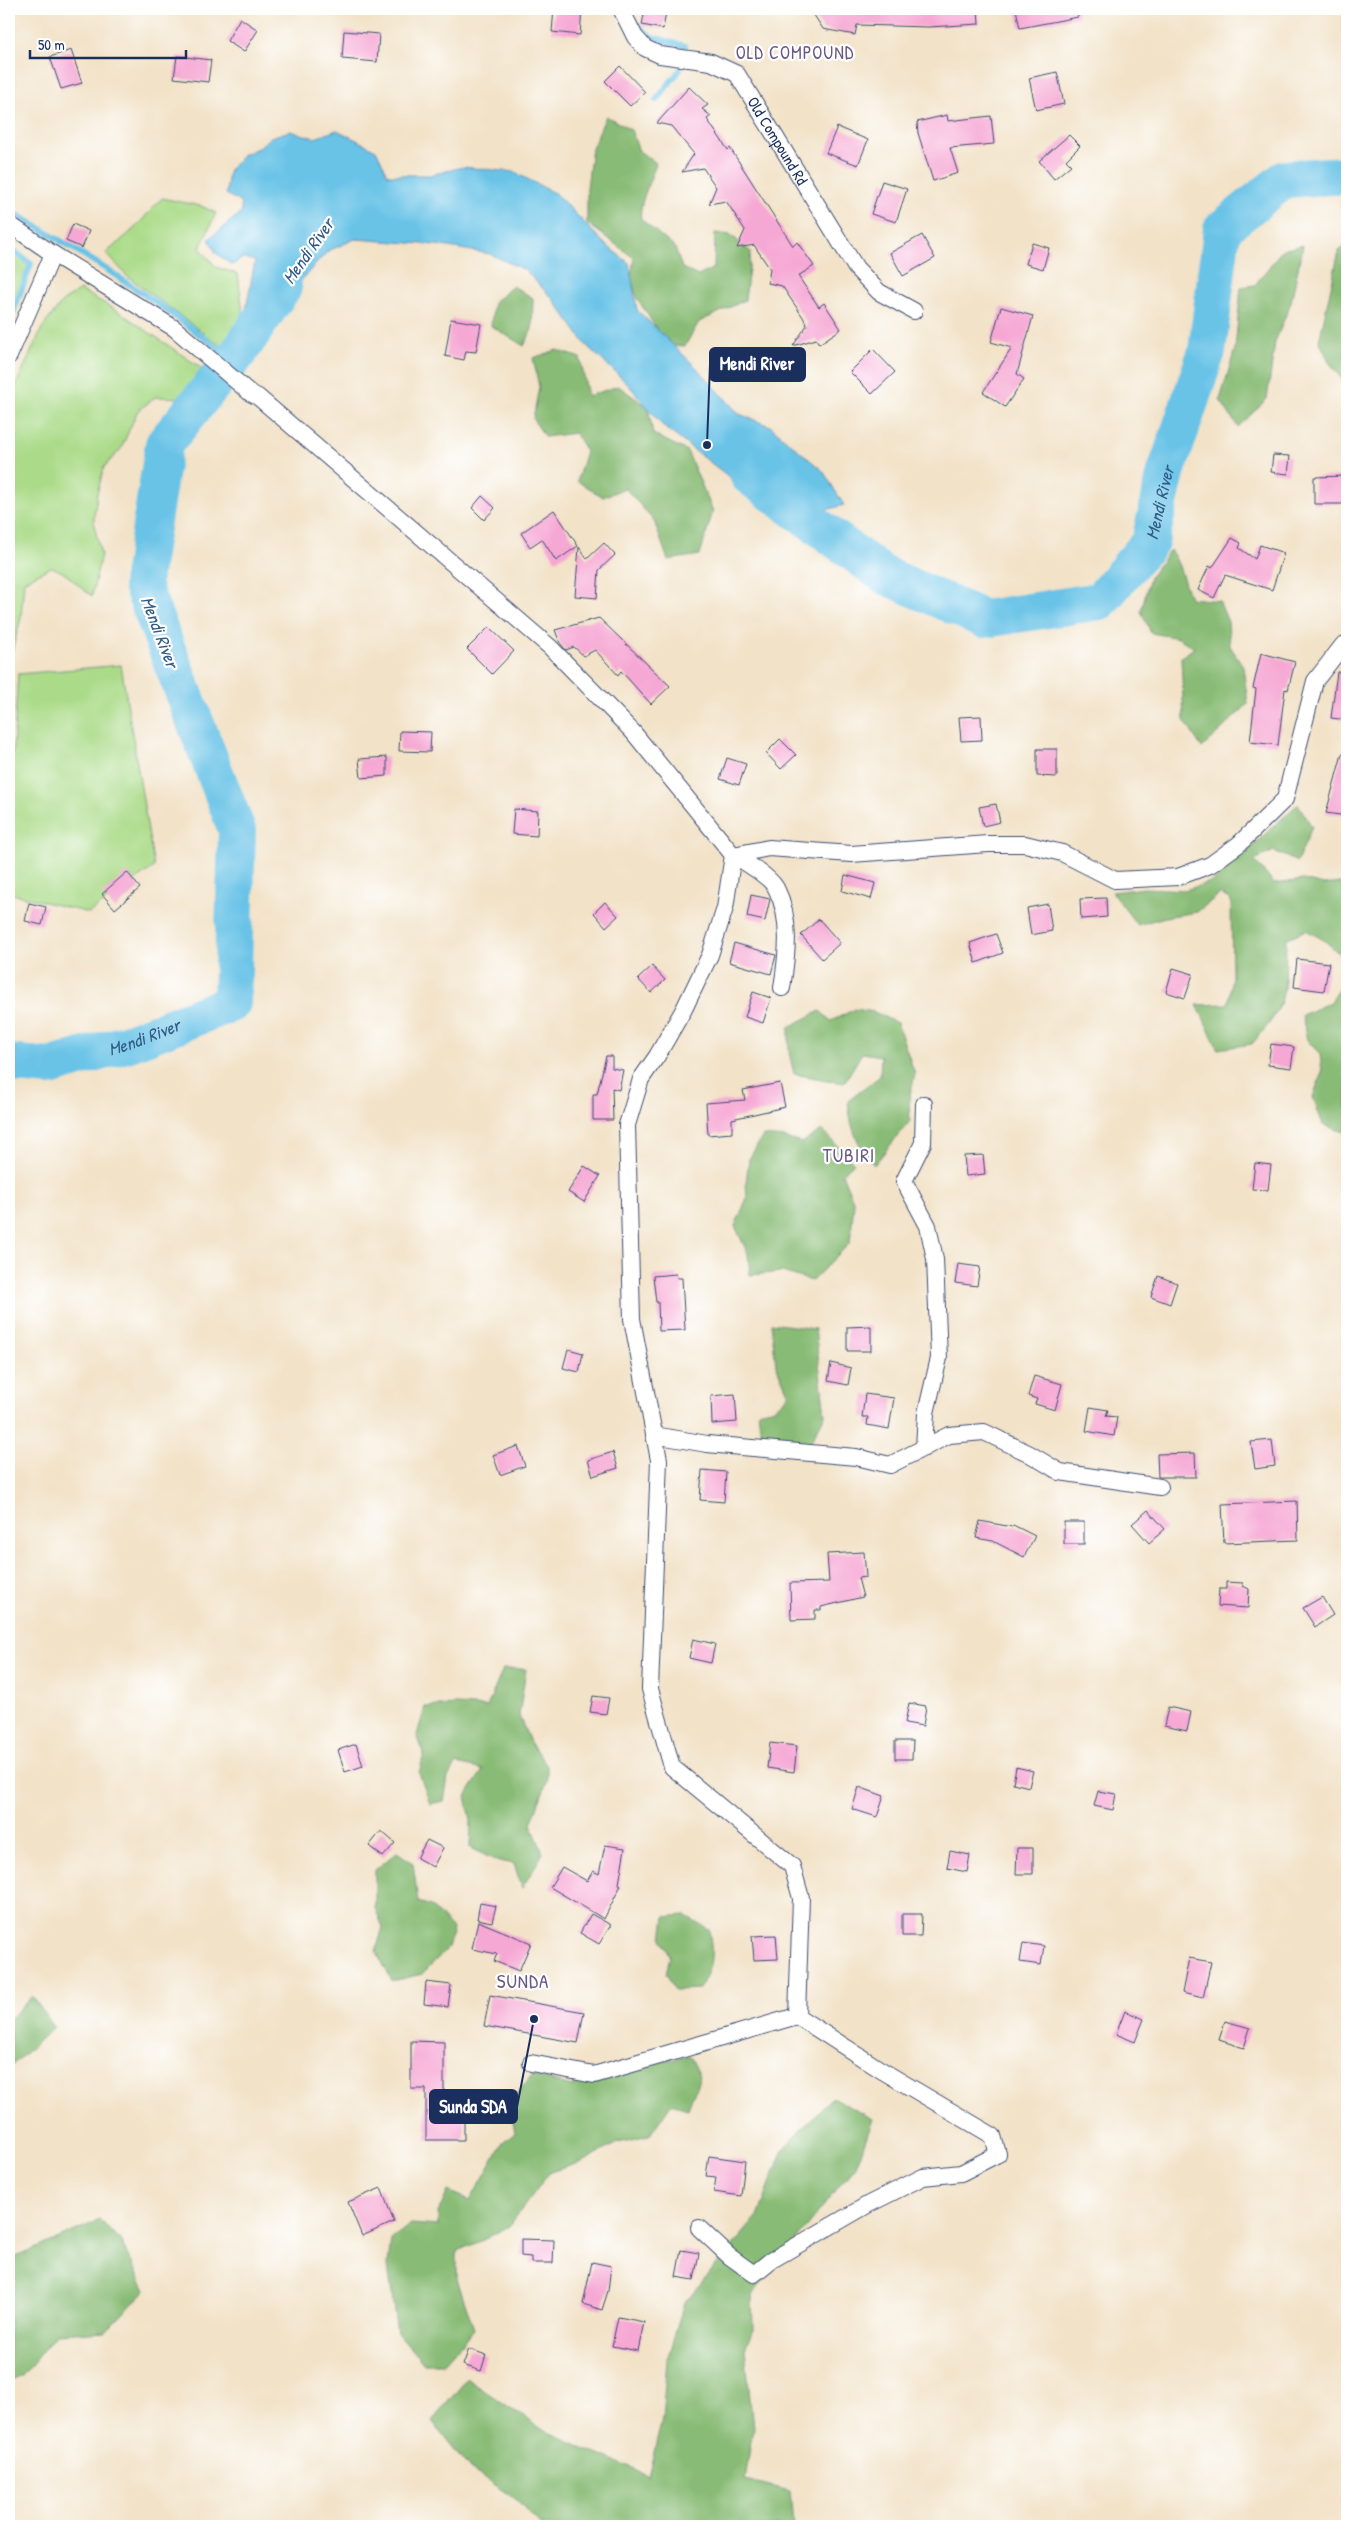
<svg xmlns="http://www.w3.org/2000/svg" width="1356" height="2535" font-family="'Patrick Hand',sans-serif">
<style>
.green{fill:#abdb89;stroke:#638574}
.forest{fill:#88bb75;stroke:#52756a}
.water{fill:#69c3e7;stroke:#4279a2}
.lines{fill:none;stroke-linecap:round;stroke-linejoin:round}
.stream{stroke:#69c3e7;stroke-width:6}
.river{stroke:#69c3e7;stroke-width:38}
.building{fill:#f6a8d4}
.minor-casing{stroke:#3b4a6e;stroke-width:18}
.minor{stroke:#fff;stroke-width:16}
.labels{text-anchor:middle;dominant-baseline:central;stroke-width:4.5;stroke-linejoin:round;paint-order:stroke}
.street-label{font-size:16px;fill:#1b2f5e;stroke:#fff}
.neighbourhood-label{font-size:18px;letter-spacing:1px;fill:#685987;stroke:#fff}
.water-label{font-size:18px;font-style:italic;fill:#325b87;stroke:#fff}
.quarter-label{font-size:19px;letter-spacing:1px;fill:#685987;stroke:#fff}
.leader{fill:none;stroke:#1b2f5e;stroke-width:2}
.callout-dot{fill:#1b2f5e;stroke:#fff;stroke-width:2}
.callout{fill:#1b2f5e;stroke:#1b2f5e;stroke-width:2}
.callout-label{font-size:18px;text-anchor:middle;font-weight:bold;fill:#fff}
</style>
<rect width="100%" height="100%" fill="#fff"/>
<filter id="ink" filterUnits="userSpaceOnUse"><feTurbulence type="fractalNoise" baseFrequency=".02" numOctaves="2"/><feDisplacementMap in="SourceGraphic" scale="10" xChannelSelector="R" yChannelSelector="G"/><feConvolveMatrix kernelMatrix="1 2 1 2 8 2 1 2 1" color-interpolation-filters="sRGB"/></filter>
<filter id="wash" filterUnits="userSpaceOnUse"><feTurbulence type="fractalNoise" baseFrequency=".0096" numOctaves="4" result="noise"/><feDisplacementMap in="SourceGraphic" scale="20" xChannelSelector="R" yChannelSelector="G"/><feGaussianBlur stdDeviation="1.12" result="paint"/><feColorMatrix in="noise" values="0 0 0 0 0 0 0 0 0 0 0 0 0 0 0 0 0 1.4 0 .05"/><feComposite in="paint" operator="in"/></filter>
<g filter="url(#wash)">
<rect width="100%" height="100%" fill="#f2e2c7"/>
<g class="green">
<path d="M162,198l39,8 15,7 -16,35 16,19 22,7 7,55 -15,24 -103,-77 -21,-23 27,-23z"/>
<path d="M9,247l22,17 -22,61z"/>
<path d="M80,290l38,21 89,61 6,21 -25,5 -33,-1 -18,15 -16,37 -17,18 -7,27 -3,23 1,12 6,25 -9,42c-15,-10 -24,-24 -41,-29l-27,14 -3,37 -12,45v-263l33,-72 20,-26z"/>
<path d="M121,665l33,202 -65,46 -80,-20v-126l4,-17 5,-76z"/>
</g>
<g class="forest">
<path d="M606,116l25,14 8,21 17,12c-5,18 -18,41 -15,56l34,29 7,20 16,8 16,-8 1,-35 16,2 20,17 -6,48 -46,22 -14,24 -18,-1 -30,-47 -6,-20 3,-20 -47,-35v-35l5,-40z"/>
<path d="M1303,245l-12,57 -16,40 -8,57 -29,28 -18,-27 15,-51 6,-62 14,-2 27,-35z"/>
<path d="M1347,245v141l-17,-23 -11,-22 20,-90z"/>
<path d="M513,286l20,12 -1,31 -8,17 -33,-20 3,-24z"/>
<path d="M557,350l23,8 8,38 30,-10 30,21 5,27 34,17 26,60 -13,44 -32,5 -14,-39 -29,-33 -22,9 -26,-16 9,-30 -11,-18 -30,4 -12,-18 6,-32 -6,-29z"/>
<path d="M1170,550c11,14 13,32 20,48l29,3 9,21 2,24 13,20 5,38 -46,44 -18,-28 -3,-63 13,-9 -15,-10 -28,-5 -10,-22 9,-34z"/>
<path d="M1298,804l14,23 -15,35 -23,-11 -20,9 20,24 29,-4 21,5 23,-3v251l-24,-8 -10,-28 9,-25 -2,-18 -13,-14 -5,-25 29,-13 15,-28 -2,-16 -20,-18 -18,-10 -20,9c-1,22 2,49 -8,70 -6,13 -17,24 -26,35l-34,5 -21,-44 31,-1 4,-28 -1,-76 -11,-6 -23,18 -32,5 -28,8 -25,-33 32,-4 41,2 29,-9z"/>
<path d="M855,1009l19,3 23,11 18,51 -6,25 1,22 -36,44c-18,-22 -23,-36 -26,-64l32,-25 1,-20 -19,-3 -18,30 -50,-9 -5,-22v-25l31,-16 11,10z"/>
<path d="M822,1130l32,33 -12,11 12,29 -4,40 -38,38 -30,-9 -32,3 -2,-21 -13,-28 12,-28 -1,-16 3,-23 14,-23 21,2 18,5z"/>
<path d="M771,1323l44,6 10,86 -16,30h-35l-12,-4 -4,-29 17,-4 14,-13 -13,-30z"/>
<path d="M503,1669h23l-7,47 11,26 17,24v15l-16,43 12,29 -21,35 -8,-24 -19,-4 -25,-12 1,-28 -5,-24 17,-26 -26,-6 -9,13 -4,24 -14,3 -11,-31 5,-19 -7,-19 8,-28 31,-2 31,2z"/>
<path d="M397,1852l16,11 5,39 13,4 22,23 -5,19 -26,26 -30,7 -16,-30 7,-24 -8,-19v-38z"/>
<path d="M684,1915l25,14c4,26 4,37 -10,60l-24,1 -9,-17 4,-17 -8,-17 3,-22z"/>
<path d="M32,1996l22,31 -45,41v-48z"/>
<path d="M690,2056l10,20 -12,33 -17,-5 -22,32 -32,7 -35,19 -32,10 -41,54 -26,14 -26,11v28l17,50 -31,35h-19l-27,-31 -9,-67 3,-27 20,-15 27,2v-13l10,-22 22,10 34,-60 11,-9 -6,-30 23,-27 40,11 75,-22z"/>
<path d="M832,2097l41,22 -16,45 -105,131 1,35 -8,18 8,80 -8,52 45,11 3,35h-252l-24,-26 -47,-31 -38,-48 35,-42 81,54 100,43 14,-56 5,-60 17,-57 74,-87 25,-67z"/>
<path d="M100,2220l20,20 26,50 -40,41 -50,3 -34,42 -13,6v-122z"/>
</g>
<path class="water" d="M337,130l39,20 12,25h42l33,-8 51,5 42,22 50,51 23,18 8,47 64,62 38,42 31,12 53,45 21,34 -22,6 -60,-9 -98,-75 -37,-44 -40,-37 -34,-47 -28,-29 -35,-16 -53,-9 -82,-6 -27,12 -39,42 -29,55 -14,-39 9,-48 -12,-3 -11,7 -16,-12 -7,-14 33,-27 -2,-10 -14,-8 3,-24 15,-16 14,-6 13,-11 19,-6 25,7z"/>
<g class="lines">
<g class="stream">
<path d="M633,22l19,15 33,9"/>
<path d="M656,100l24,-30"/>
<path d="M9,210c77,45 154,93 223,150"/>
<path d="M9,247l22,17 -21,57"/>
</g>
<g class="river">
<path id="s1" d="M749,476l135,99 100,44 116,-18 50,-59 16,-70 41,-121 15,-122 63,-50 62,-4"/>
<path id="s2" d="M9,1063l40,4 80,-24 103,-40 5,-173 -95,-245 22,-141 75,-92 44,-65"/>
</g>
</g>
<g id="blocks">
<g class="building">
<path d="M554,9h28l-2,26 -28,-3z"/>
<path d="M645,9l21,4 -3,16 -21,-4z"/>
<path d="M810,9h168l1,15 -50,3 -72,-2 -2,10 -32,-6z"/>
<path d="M1016,9h62v8l-58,11z"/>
<path d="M240,18l18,12 -14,22 -17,-11z"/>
<path d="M344,31l35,3 -2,28 -35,-3z"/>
<path d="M71,50l11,33 -21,6 -11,-32z"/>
<path d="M177,56l34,4 -3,22 -34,-4z"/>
<path d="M620,66l25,26 -15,14 -25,-25z"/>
<path d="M1057,72l7,32 -28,6 -7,-32z"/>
<path d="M689,87l19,18 -6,4 9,7 -4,3 21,31 2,-2 63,98 4,-4 17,24 -16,10 21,31 5,-4 17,26 -22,15 -3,-5 -23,7 14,-21 -4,-8 -21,-31 -14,-3 2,-14 -16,-24 -17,3 8,-18 -19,-29 -17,3 7,-17 -13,-19 -21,4 12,-18 -23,-28 -14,-3z"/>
<path d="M947,115l1,6 43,-5 3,28 -44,4 8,25 -25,8 -15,-48 -1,-11z"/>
<path d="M837,127l31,13 -10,25 -32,-12z"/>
<path d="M1069,135l11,11 -14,14 5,5 -17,14 -15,-18z"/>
<path d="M882,181l25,8 -11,33 -25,-8z"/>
<path d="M73,224l16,7 -7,17 -16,-7z"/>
<path d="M922,235l13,23 -32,18 -13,-23z"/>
<path d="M1032,243l17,5 -6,21 -17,-5z"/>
<path d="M1001,307l32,9 -16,58 7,5 -19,28 -22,-15 29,-44 -21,-6z"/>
<path d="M451,319l30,5 -5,28 -10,-1 -2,9 -19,-4z"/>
<path d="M873,349l22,23 -23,22 -22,-22z"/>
<path d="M1273,455l17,1 -2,18 -17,-2z"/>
<path d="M1347,476v28h-33v-27z"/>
<path d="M482,496l13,12 -11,12 -12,-12z"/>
<path d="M554,510l24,36 -22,15 -14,-22 -12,8 -9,-14z"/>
<path d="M1232,538l9,5 -2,5 16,11 5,-14 24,8 -12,37 -47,-15 -11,23 -16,-8 11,-24 3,2z"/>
<path d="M604,543l11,12 -16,15 -2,28 -22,-2 4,-49 8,12z"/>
<path d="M599,618l71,68 -19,18 -30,-33 -3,4 -23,-25 -11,6 -10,-9 -8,3 -6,-7 -5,-13z"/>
<path d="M489,627l25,24 -22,23 -25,-25z"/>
<path d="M1261,653l34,9 -7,28 -3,-1 -7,56 -28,-3 6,-53 -3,-1z"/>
<path d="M1337,672h10v48l-16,-2z"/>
<path d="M981,716l1,24 -21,1 -2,-24z"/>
<path d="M400,731l31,1 -1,20 -31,-1z"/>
<path d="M780,739l16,16 -15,14 -15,-16z"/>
<path d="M1037,749h20v28l-20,-1z"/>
<path d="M1342,754l5,1v61l-21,-3z"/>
<path d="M387,757v19l-26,2 -2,-19z"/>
<path d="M727,758l19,6 -7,21 -19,-6z"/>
<path d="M996,804l4,18 -17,4 -4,-19z"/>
<path d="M514,809l24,2 -1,25 -25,-2z"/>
<path d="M127,872l13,16 -25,21 -13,-15z"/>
<path d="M845,875l30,8 -4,16 -29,-8z"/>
<path d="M751,895l19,4 -5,22 -18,-4z"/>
<path d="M1106,898l1,19 -26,2 -1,-20z"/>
<path d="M605,902l13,14 -12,11 -12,-14z"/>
<path d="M29,903l17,4 -4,18 -17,-4z"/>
<path d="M1048,904l4,27 -21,4 -4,-27z"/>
<path d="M819,919l21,24 -18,16 -21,-24z"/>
<path d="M996,934l7,19 -27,10 -6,-20z"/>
<path d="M734,943l42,12 -5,19 -42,-12z"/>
<path d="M1297,959l32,4 -5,28 -30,-4z"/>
<path d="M652,966l13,14 -14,13 -13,-14z"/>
<path d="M1173,968l20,6 -8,24 -19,-6z"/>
<path d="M753,992l18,6 -8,25 -18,-6z"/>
<path d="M1271,1044l23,3 -3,21 -23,-3z"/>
<path d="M606,1056h6v12l11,2 -4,20 -7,-2 1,32h-20v-26h4z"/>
<path d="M780,1083l5,24 -53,12v14l-24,2 -2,-32 39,-3 -2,-10z"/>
<path d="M983,1155l2,19 -19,2 -2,-20z"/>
<path d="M1255,1163l16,2 -3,25 -16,-1z"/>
<path d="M584,1166l16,10 -16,26 -16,-10z"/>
<path d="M958,1264l22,3 -3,19 -22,-3z"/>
<path d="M676,1274l1,4h5l3,52 -26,1 -1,-29h-2l-3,-26z"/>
<path d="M1158,1276l19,7 -7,21 -19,-7z"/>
<path d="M871,1326v25h-24v-24z"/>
<path d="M568,1349l15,4 -4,19 -16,-4z"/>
<path d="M831,1363l20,5 -3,17 -20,-4z"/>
<path d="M1034,1376l28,8 -7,26 -20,-6 2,-5 -9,-3z"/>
<path d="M735,1394l2,28 -25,2 -1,-28z"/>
<path d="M865,1394l29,4 -5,31 -22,-4 1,-8h-6z"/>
<path d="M1090,1407l18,3 -2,6 11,1 -3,19 -28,-5z"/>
<path d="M1272,1440l3,26 -20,3 -4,-27z"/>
<path d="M518,1446l7,20 -25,9 -7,-20z"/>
<path d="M613,1452l5,16 -25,8 -5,-16z"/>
<path d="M1195,1453l1,24h-38l-1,-23z"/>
<path d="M702,1470l24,2 -2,30 -24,-2z"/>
<path d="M1297,1501l1,39 -74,3 -2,-39z"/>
<path d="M1148,1510l17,19 -16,14 -17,-19z"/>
<path d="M980,1521l32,6 1,-2 22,11 -11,21 -31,-16 -17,-3z"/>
<rect x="1064" y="1522" width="20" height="22"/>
<path d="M864,1552l2,25 -8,1 5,19 -42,10v3h-6v9l-24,1 -1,-37 39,-1 -2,-28z"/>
<path d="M1226,1582l17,1v3l6,3 -1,19 -30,-2 1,-17h7z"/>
<path d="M1322,1597l11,18 -18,12 -12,-19z"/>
<path d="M693,1639l22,5 -4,19 -22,-5z"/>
<path d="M593,1696l16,2 -3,16 -16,-2z"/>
<path d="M909,1703l17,3 -3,20 -18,-3z"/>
<path d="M1168,1707l23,5 -4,19 -23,-5z"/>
<path d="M895,1741h18l-1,18h-17z"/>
<path d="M770,1743l27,3 -3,26 -27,-4z"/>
<path d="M356,1744l7,22 -18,6 -7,-22z"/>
<path d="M1016,1767l17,4 -4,16 -16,-4z"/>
<path d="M859,1787l25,9 -7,21 -25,-8z"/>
<path d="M1098,1791l18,3 -3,16 -19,-4z"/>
<path d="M381,1831l14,12 -12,14 -14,-11z"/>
<path d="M427,1840l16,8 -10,19 -16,-9z"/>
<path d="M605,1845l20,3 -6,36 2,1 -17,34 -54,-32 12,-20 25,14 6,-10 6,3z"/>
<path d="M1017,1848h16v26h-17z"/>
<path d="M950,1851l20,4 -3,17 -20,-4z"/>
<path d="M480,1903l16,3 -4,16 -15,-3z"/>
<path d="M591,1914l20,11 -12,19 -19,-11z"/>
<path d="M902,1914h20l-1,22h-19z"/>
<path d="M478,1921l53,22 -12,28 -25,-10 3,-7 -25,-5z"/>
<path d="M776,1935l2,24 -24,1 -2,-24z"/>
<path d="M1023,1943l21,3 -3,19 -21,-3z"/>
<path d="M1189,1958l22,4 -8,36 -21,-5z"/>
<path d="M426,1982l25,3 -3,22 -24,-3z"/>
<path d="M490,1995l94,17 -6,31 -94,-17z"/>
<path d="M1125,2011l19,8 -9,23 -19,-8z"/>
<path d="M1225,2021l25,7 -6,20 -25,-8z"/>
<path d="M411,2041l33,1v74h20v24h-38v-51h-15z"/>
<path d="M709,2156l36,5 -4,35 -27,-4 2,-15 -10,-1z"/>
<path d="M381,2188l13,34 -32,14 -14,-34z"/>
<path d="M521,2239l33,1 -1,23h-22v-6l-10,-1z"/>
<path d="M681,2250l18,3 -5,27 -18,-3z"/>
<path d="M592,2262l19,4 -3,25 -6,19 -19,-6z"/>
<path d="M618,2317l26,5 -6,29 -26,-5z"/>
<path d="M469,2349l17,6 -5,16 -18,-6z"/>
</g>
</g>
</g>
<g filter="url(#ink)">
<use href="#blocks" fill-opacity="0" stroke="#3b4a6e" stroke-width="1"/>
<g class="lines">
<g class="minor-casing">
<g id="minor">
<path id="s3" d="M621,9l14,28 10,11 15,7 51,7 26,12 119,194 23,24 35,19"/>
<path d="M9,224l44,30 121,74 76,65 8,4 292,250 83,85 100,123 36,-7 82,6 137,-10h37l37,9 53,27 63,-3 32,-12 29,-21 46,-45 30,-118 28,-36 4,-1"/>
<path d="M9,356l44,-102"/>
<path d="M654,1435l53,9 149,13 34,8 59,-30 35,-3 44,21 32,19 100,15"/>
<path d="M924,1448l2,-35 13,-55 -4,-99 -7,-33 -24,-45 19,-38 1,-39"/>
<path d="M531,2063l63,12 203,-59 4,-118 -9,-32 -120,-99 -22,-78 9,-229 -27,-141 -5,-194 14,-46 16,-23 27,-47 26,-54 15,-47 8,-53c12,7 36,21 43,33 16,31 11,68 6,100"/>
<path d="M699,2228l30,28 25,18 16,-13 99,-57 54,-27 38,-4 37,-19 -5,-18 -112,-66 -84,-54"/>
</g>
</g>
<use href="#minor" class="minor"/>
</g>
</g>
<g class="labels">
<g class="street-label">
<text stroke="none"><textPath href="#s3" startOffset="221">Old Compound Rd</textPath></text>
</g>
<g class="neighbourhood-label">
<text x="795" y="52">OLD COMPOUND</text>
</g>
<g class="water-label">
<text transform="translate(308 251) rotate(-55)">Mendi River</text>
<text stroke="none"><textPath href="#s1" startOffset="512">Mendi River</textPath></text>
<text transform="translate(160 632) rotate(69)">Mendi River</text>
<text stroke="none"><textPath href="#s2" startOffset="140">Mendi River</textPath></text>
</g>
<g class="quarter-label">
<text x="849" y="1155">TUBIRI</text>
<text x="523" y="1981">SUNDA</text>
</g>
</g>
<path class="leader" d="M707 445L710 364M534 2019L517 2107"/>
<g class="callout-dot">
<circle cx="707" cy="445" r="5"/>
<circle cx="534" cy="2019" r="5"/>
</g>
<g class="callout">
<rect x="710" y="348" width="95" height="33" rx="5"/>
<rect x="430" y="2090" width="87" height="33" rx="5"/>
</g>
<g class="callout-label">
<text x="757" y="370">Mendi River</text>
<text x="473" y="2113">Sunda SDA</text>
</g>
<rect width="1356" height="2535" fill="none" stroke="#fff" stroke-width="30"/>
<path d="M30 50v8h156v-8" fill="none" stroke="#1b2f5e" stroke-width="2.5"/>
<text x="38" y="50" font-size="15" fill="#1b2f5e" stroke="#ffffff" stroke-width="4" paint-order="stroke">50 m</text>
</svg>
